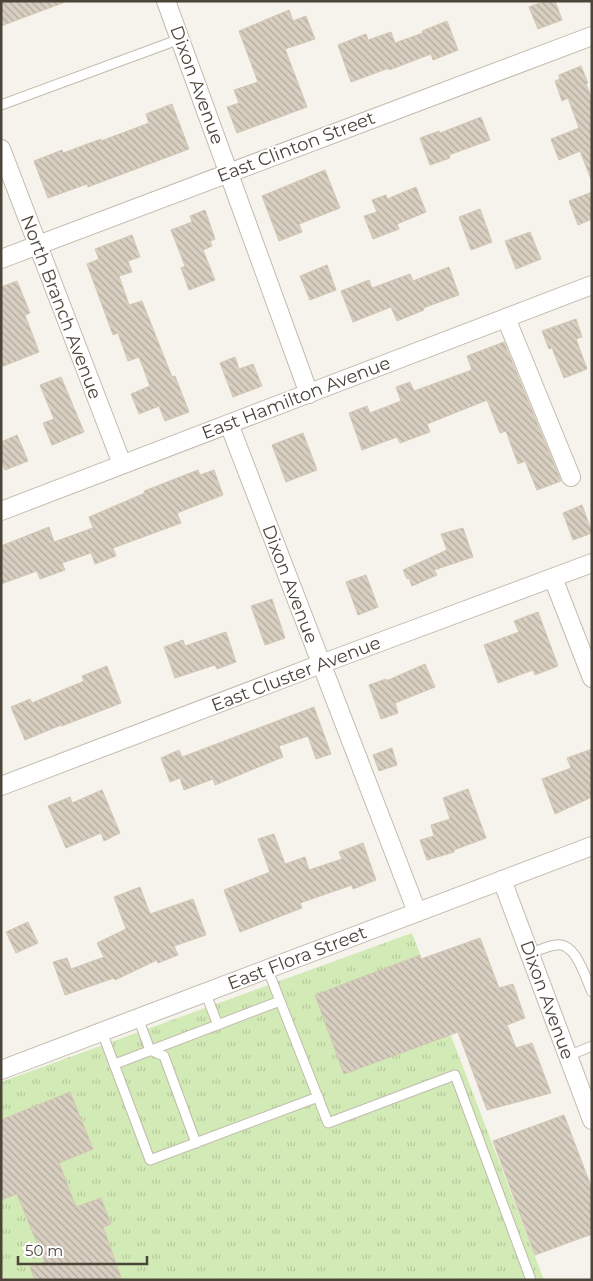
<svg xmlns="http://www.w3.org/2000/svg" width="593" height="1281" font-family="Montserrat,sans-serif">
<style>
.park{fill:url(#park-tufts)}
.building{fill:url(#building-back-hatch);stroke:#d3c7b4}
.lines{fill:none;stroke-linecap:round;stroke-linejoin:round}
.service-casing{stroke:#c2bbae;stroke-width:11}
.minor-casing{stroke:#c2bbae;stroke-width:20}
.service{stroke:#fff;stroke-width:9}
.minor{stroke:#fff;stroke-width:18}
.labels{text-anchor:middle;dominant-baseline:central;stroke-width:4;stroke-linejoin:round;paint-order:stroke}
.street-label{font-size:18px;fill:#4b4439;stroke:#fff}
</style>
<defs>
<pattern id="park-tufts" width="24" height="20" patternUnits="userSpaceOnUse" patternTransform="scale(1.25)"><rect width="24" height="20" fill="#d2eab5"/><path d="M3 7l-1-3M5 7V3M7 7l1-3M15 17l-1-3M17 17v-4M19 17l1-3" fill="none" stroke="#b6ca9c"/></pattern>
<pattern id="building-back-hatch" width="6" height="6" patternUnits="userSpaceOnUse" patternTransform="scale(1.25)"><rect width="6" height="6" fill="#d8cfc1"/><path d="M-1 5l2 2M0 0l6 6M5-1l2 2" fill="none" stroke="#b1aa9e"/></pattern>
</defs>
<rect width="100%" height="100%" fill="#f6f3ec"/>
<path class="park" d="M412,933l132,347h-540l-3,-8v-190z"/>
<g class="building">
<path d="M1,1h63l1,1 -64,24z"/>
<path d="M545,1h10l7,19 -24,9 -9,-22z"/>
<path d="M289,10l4,11 13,-5 9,23 -30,10 22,58 -70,26 -10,-26 12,-4 -5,-13 24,-8 -19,-51z"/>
<path d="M447,21l11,29 -25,10 -2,-6 -42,16v-2l-38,14 -13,-37 28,-11 2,6 23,-8 4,11 28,-10 -1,-2z"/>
<path d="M581,66l7,17 -2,1 6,15 -1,80 -11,-28 -21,9 -8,-21 28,-11 -11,-30 -6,3 -7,-20 5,-2 -1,-4z"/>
<path d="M172,104l17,45 -101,38 -1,-3 -39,14 -14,-37 28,-11 1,3 38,-14v2l48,-18 -3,-9z"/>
<path d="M481,117l9,23 -41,15 1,3 -20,7 -10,-27 19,-7 1,2z"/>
<path d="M325,170l15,38 -41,16 3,8 -23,9 -17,-45z"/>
<path d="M416,187l10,25 -29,12 2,5 -26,10 -9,-23 13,-4 -5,-12 14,-5 1,4z"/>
<path d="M592,192v27l-14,6 -9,-24z"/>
<path d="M480,209l12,33 -21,8 -12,-33z"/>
<path d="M205,210l10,29 -5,2 2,5 -9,4 12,30 -26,10 -8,-22 4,-2 -14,-36 21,-8 -2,-6z"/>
<path d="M530,232l11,27 -25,10 -11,-28z"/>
<path d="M132,235l8,22 -12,4 4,11 -13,4 10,29 13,-4 30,76 3,-1 14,36 -24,9 -6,-15 -20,8 -8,-20 19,-8 -11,-29 -11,4 -10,-28 -5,2 -26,-71 12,-5 -4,-10z"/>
<path d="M327,265l9,25 -26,10 -10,-24z"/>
<path d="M449,267l10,28 -36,13 1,2 -27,11 -6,-14 -38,15 -12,-31 28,-11 3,8 38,-14 3,7z"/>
<path d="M17,281l13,32 -5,2 14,37 -38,15v-80z"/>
<path d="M576,319l6,18 -6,2 11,30 -23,9 -12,-30 -3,1 -7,-18z"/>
<path d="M504,342l57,139 -24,9 -12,-29 -7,3 -12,-33 -6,2 -13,-33 -60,24 3,8 -30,11 -3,-6 -35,13 -13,-37 18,-7 3,7 31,-12 -5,-14 14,-5 4,9 58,-21 -5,-14z"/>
<path d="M235,357l4,12 14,-5 9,22 -29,11 -13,-34z"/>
<path d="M61,377l23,55 -32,13 -9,-22 11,-4 -14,-34z"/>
<path d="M303,433l14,37 -31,12 -14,-37z"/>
<path d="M17,435l11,26 -23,9 -4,-10v-18z"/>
<path d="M198,470l2,5 14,-5 9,25 -46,18 4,10 -68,25 3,8 -21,8 -4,-11 -29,10 3,7 -25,9 -3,-8 -36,13v-38l48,-19 5,15 39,-14 -4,-11 56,-24 -1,-2z"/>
<path d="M582,505l10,28 -19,7 -10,-27z"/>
<path d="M463,528l10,29 -39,13 3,5 -25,11 -3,-8 -2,1 -4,-9 44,-20 -6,-16z"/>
<path d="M366,575l12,32 -20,8 -12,-33z"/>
<path d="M272,599l13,39 -20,7 -14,-39z"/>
<path d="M538,612l20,54 -23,9 -2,-5 -35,13 -14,-38 35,-13 -5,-11z"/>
<path d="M226,632l10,30 -19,7 -2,-4 -40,13 -11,-31 19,-7 2,6z"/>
<path d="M425,664l10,23 -40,16 3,10 -17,6 -12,-34 17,-6v2z"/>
<path d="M107,666l14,37 -59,23 -1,-1 -36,15 -14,-33 19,-8 2,4 52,-22 -2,-5z"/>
<path d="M314,707l17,47 -15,5 -8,-23 -29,10 4,11 -68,28 -2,-6 -29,11 -4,-12 -10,4 -9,-24 18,-8 3,7z"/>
<path d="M392,748l5,17 -18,6 -6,-16z"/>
<path d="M592,749v48l-37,17 -13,-35 29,-11 -4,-10z"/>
<path d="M468,789l18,49 -32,12v2l-27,8 -7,-20 14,-4 -3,-11 19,-6 -7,-21z"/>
<path d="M102,790l18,43 -16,8 -3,-8 -35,15 -18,-42 22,-9 2,6z"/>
<path d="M274,834l11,30 20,-7 4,13 33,-11 -3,-7 24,-9 13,37 -23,9 -1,-4 -52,18 2,5 -62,24 -16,-42 46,-18 -12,-33z"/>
<path d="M140,887l10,27 43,-15 13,36 -32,11 4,9 -20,8 -1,-3 -42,20 -1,-2 -49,17 -12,-33 14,-4 4,11 33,-12 -7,-14 29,-14 -12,-32z"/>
<path d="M28,922l10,21 -22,10 -10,-21z"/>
<path d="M480,938l19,50 14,-4 12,34 -18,7 9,23 16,-5 19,50 -64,17 -29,-78 -114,42 -29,-79 105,-40 1,4z"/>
<path d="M70,1092l23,57 -34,14 17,44 25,-9 10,26 -8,3 19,53h-87l-5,-13 15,-5 -28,-68 -16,6v-80z"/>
<path d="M564,1115l28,74v45l-57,21 -42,-114z"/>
</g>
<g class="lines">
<g class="service-casing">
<g id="service">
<path d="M1,105l179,-66"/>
<path d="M530,953c8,-2 17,-7 26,-8 20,-3 29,32 36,47"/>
<path d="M268,970l12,31"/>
<path d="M205,992l13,33"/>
<path d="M138,1018l12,32 14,6 32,87"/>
<path d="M102,1032l48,128 168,-63"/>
<path d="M568,1056l24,-10"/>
<path d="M115,1064l165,-63 48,122 127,-48 76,205"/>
</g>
</g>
<g class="minor-casing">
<g id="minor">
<path d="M166,1l143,393"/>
<path d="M1,149l121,315"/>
<path d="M1,259l591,-223"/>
<path d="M506,318l65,159"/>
<path d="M229,424l188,488"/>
<path d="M1,511l591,-226"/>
<path d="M553,578l39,100"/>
<path d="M1,786l320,-122 271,-101"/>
<path d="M502,880l90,240"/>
<path d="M1,1070l591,-224"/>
</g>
</g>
<use href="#service" class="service"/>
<use href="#minor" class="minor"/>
</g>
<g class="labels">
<g class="street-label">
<text transform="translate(197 85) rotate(70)">Dixon Avenue</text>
<text transform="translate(296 147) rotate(-21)">East Clinton Street</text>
<text transform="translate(61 307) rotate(69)">North Branch Avenue</text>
<text transform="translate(296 398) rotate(-21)">East Hamilton Avenue</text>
<text transform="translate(290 584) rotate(69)">Dixon Avenue</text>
<text transform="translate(296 674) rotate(-21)">East Cluster Avenue</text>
<text transform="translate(297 958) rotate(-21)">East Flora Street</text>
<text transform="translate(547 1000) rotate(70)">Dixon Avenue</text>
</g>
</g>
<rect width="593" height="1281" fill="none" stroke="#4b4439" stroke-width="5"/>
<path d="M18 1256v8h129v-8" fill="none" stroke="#4b4439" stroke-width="2.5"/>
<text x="25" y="1256" font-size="15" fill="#4b4439" stroke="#ffffff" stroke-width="4" paint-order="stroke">50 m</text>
</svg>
